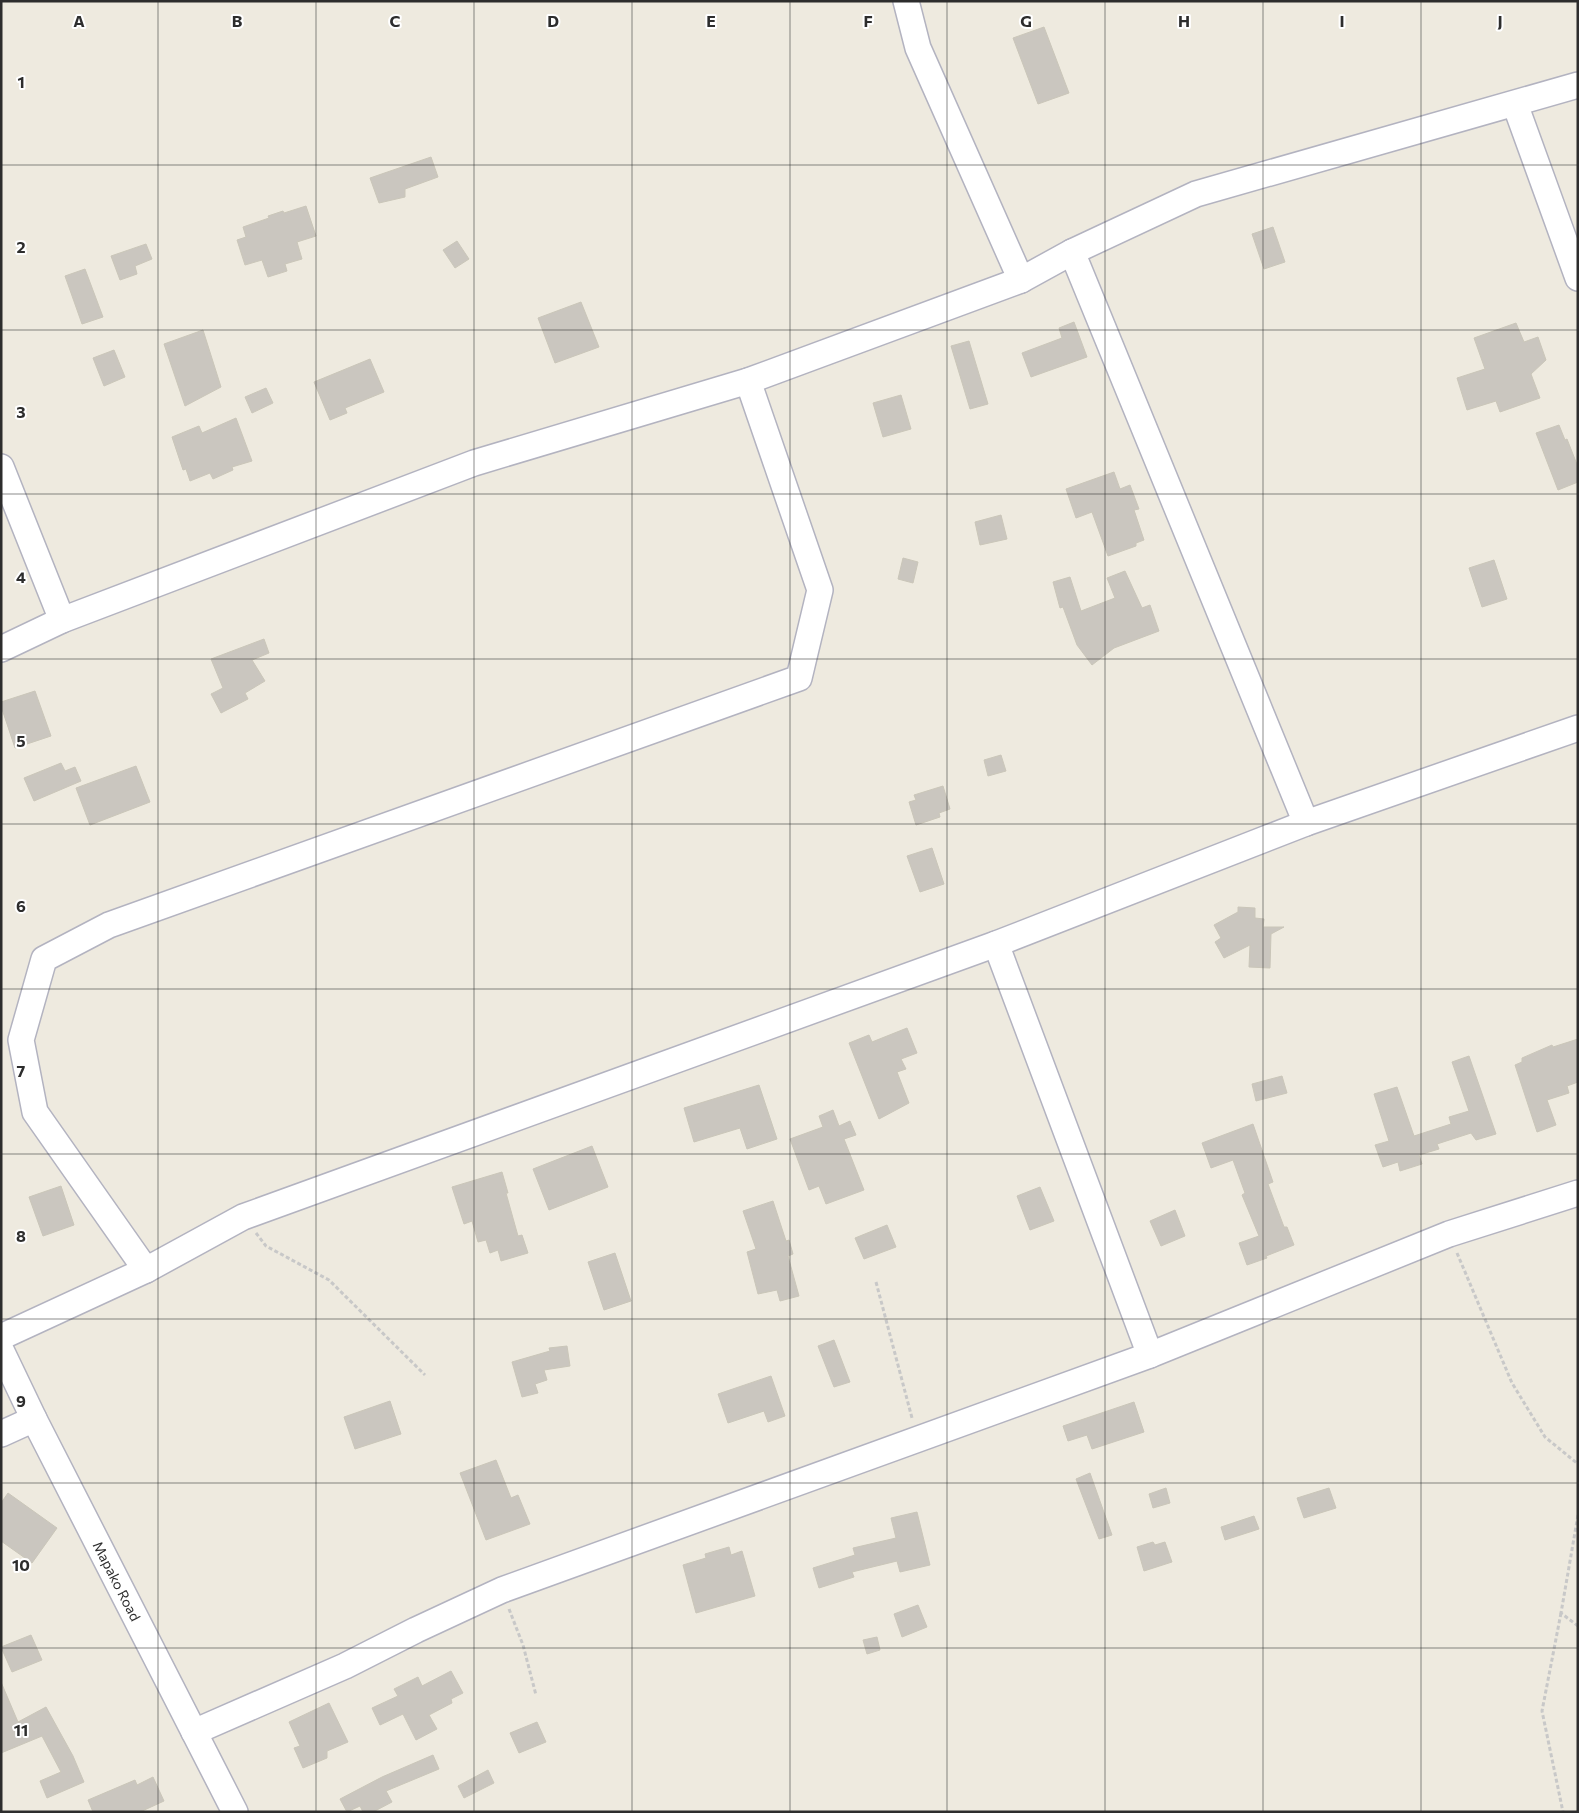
<svg xmlns="http://www.w3.org/2000/svg" width="1579" height="1813" font-family="Commissioner,sans-serif">
<style>
.building{fill:#cac6bf;stroke:#cac6b9}
.lines{fill:none;stroke-linecap:round;stroke-linejoin:round}
.minor-casing{stroke:#b3b3c0;stroke-width:28}
.path{stroke:#c8c8c8;stroke-width:3;stroke-dasharray:4 2.5;stroke-linecap:butt}
.minor{stroke:#fff;stroke-width:25}
.grid{fill:none;stroke:#2d2d2d;stroke-width:1;stroke-opacity:0.55}
.labels{text-anchor:middle;dominant-baseline:central;stroke-width:4;stroke-linejoin:round;paint-order:stroke}
.street-label{font-size:14px;fill:#2d2d2d;stroke:#fff}
.grid-label{font-size:16px;text-anchor:middle;font-weight:bold;fill:#2d2d2d;stroke:#fff;stroke-width:4;stroke-linejoin:round;paint-order:stroke}
</style>
<rect width="100%" height="100%" fill="#eeeadf"/>
<g class="building">
<path d="M1044,27l25,66 -31,11 -25,-66z"/>
<path d="M431,157l7,20 -33,12v8l-26,6 -9,-25z"/>
<path d="M306,206l10,30 -19,6 5,17 -17,5 2,7 -19,6 -6,-17 -17,5 -8,-25 9,-3 -3,-10 26,-9 -1,-2 15,-5 1,2z"/>
<path d="M1273,227l12,35 -21,7 -12,-35z"/>
<path d="M457,241l12,18 -14,9 -12,-18z"/>
<path d="M146,244l6,15 -17,7 2,8 -17,6 -9,-24z"/>
<path d="M85,269l18,48 -21,7 -17,-48z"/>
<path d="M581,302l18,45 -44,16 -17,-45z"/>
<path d="M1074,322l13,35 -56,20 -9,-24 40,-15 -3,-10z"/>
<path d="M1516,323l8,19 14,-5 8,23 -15,14 9,24 -40,14 -4,-11 -29,9 -10,-32 28,-9 -11,-31z"/>
<path d="M203,330l18,57 -36,19 -21,-62z"/>
<path d="M969,341l19,63 -18,5 -19,-63z"/>
<path d="M114,350l11,27 -21,9 -11,-28z"/>
<path d="M370,359l14,33 -39,16 2,5 -17,7 -16,-38z"/>
<path d="M266,388l7,15 -21,10 -7,-16z"/>
<path d="M901,395l10,34 -28,8 -10,-34z"/>
<path d="M236,418l16,43 -20,6 1,3 -20,9 -3,-6 -20,8 -4,-12 -3,1 -11,-33 27,-11 3,7z"/>
<path d="M1559,425l6,15 2,-1 11,28v15l-20,8 -22,-57z"/>
<path d="M1114,472l6,17 10,-4 9,24 -5,1 10,30 -8,3v3l-28,10 -16,-44 -16,6 -10,-29z"/>
<path d="M1001,515l6,24 -27,6 -5,-23z"/>
<path d="M903,558l15,4 -5,21 -15,-4z"/>
<path d="M1494,560l13,39 -25,8 -13,-39z"/>
<path d="M1125,571l17,37 8,-3 9,26 -45,17 -22,17 -15,-20 -14,-38 -3,1 -7,-26 17,-5 11,34 34,-13 -8,-20z"/>
<path d="M264,639l5,14 -17,7 13,21 -20,12 3,6 -27,14 -10,-19 12,-6 -12,-29z"/>
<path d="M35,691l16,45 -36,12 -14,-42v-4z"/>
<path d="M1001,755l5,16 -18,5 -4,-16z"/>
<path d="M61,763l4,8 10,-4 6,14 -47,20 -10,-23z"/>
<path d="M136,766l14,36 -60,23 -14,-37z"/>
<path d="M943,786l7,23 -11,4 1,4 -24,8 -7,-23 7,-2 -2,-5z"/>
<path d="M932,848l12,36 -24,8 -13,-36z"/>
<path d="M1238,907l17,1v10l9,1 -1,8h21l-13,7 -1,34 -21,-1 1,-22 -26,13 -9,-16 6,-4 -7,-13 24,-13z"/>
<path d="M907,1028l10,25 -16,6 5,10 -9,3 12,31 -30,16 -30,-76 20,-8 3,7z"/>
<path d="M1578,1039v43l-11,4 2,7 -22,7 9,25 -19,7 -22,-67 7,-3v-4l30,-13 1,2z"/>
<path d="M1469,1056l27,78 -20,6 -5,-7 -34,11 2,5 -20,6 3,9 -22,7 -2,-9 -15,5 -8,-22 14,-4 -15,-47 23,-7 17,49 37,-12 -2,-7 20,-6 -17,-49z"/>
<path d="M1282,1076l5,17 -31,8 -4,-17z"/>
<path d="M759,1085l18,54 -30,10 -7,-21 -46,14 -10,-34z"/>
<path d="M833,1110l6,16 11,-5 6,14 -12,4 20,51 -38,14 -7,-18 -10,4 -19,-51 33,-12 -4,-11z"/>
<path d="M1253,1124l20,58 -5,2 16,43h3l7,18 -28,11 1,2 -20,7 -8,-22 20,-7 -17,-41 3,-2 -12,-33 -22,8 -9,-25z"/>
<path d="M592,1146l16,41 -59,23 -16,-41z"/>
<path d="M502,1172l6,21h-2l12,43 4,-1 6,18 -27,8 -3,-11 -8,3 -4,-13 -8,2 -6,-21 -8,3 -12,-37z"/>
<path d="M61,1186l13,39 -31,11 -14,-39z"/>
<path d="M1040,1187l14,34 -24,9 -13,-34z"/>
<path d="M773,1201l13,40 3,-1 4,14 -5,2 11,40 -19,5 -3,-11 -19,4 -11,-42 9,-3 -13,-38z"/>
<path d="M1175,1210l10,26 -24,10 -11,-25z"/>
<path d="M887,1225l9,22 -32,12 -9,-21z"/>
<path d="M615,1253l16,48 -27,9 -16,-48z"/>
<path d="M834,1340l16,42 -16,5 -16,-41z"/>
<path d="M567,1346l3,20 -26,4 3,10 -12,4 3,9 -16,4 -10,-35 38,-11 -1,-3z"/>
<path d="M771,1376l14,40 -17,6 -4,-11 -36,12 -10,-29z"/>
<path d="M390,1401l11,33 -46,15 -11,-32z"/>
<path d="M1134,1402l10,30 -52,17 -5,-14 -19,6 -5,-15z"/>
<path d="M496,1460l15,38 7,-3 12,29 -44,16 -26,-67z"/>
<path d="M1090,1473l22,62 -13,4 -23,-60z"/>
<path d="M1166,1488l4,15 -17,5 -4,-14z"/>
<path d="M1329,1488l7,20 -32,10 -7,-20z"/>
<path d="M8,1493l49,35 -25,35 -31,-22v-38z"/>
<path d="M917,1512l13,53 -30,7 -3,-11 -45,11 2,5 -35,11 -6,-20 42,-13 -2,-7 43,-10 -5,-20z"/>
<path d="M1254,1516l5,13 -34,11 -4,-13z"/>
<path d="M1153,1542l2,3 10,-3 7,20 -28,9 -7,-24z"/>
<path d="M729,1547l2,8 11,-4 13,45 -59,17 -13,-48 23,-7 -1,-4z"/>
<path d="M918,1605l9,22 -25,10 -8,-23z"/>
<path d="M31,1635l11,25 -30,12 -11,-25z"/>
<path d="M877,1637l3,13 -13,4 -4,-14z"/>
<path d="M451,1671l12,22 -12,6 1,4 -23,12 8,14 -21,11 -13,-26 -23,11 -8,-17 26,-12 -4,-7 24,-12 4,9z"/>
<path d="M1,1682l17,40 28,-15 27,49 11,26 -37,16 -7,-17 21,-9 -19,-36 -41,17z"/>
<path d="M329,1703l19,39 -21,9v7l-24,10 -9,-20 6,-2 -11,-24z"/>
<path d="M537,1722l9,20 -27,11 -9,-20z"/>
<path d="M433,1755l6,14 -53,22 6,11 -19,10h-10l-3,-6 -13,6 -7,-13 42,-22z"/>
<path d="M488,1770l6,13 -30,15 -6,-12z"/>
<path d="M153,1777l11,24 -24,11h-47l-5,-12 47,-20 2,5z"/>
</g>
<g class="lines">
<g class="minor-casing">
<g id="minor">
<path d="M906,1l12,47 103,232"/>
<path d="M1515,104l63,174"/>
<path d="M1072,252l234,571"/>
<path d="M1,467l61,153"/>
<path d="M1,649l61,-29 412,-157 274,-82 273,-101 51,-28 124,-58 382,-109"/>
<path d="M996,944l154,411"/>
<path d="M146,1270l-111,-158 -14,-72 23,-81 65,-34 690,-247 21,-88 -72,-209"/>
<path d="M1,1337l145,-67 97,-53 753,-273 310,-121 272,-95"/>
<path d="M1,1350l33,69 201,393"/>
<path d="M1,1434l33,-15"/>
<path d="M194,1732l151,-66 71,-36 86,-40 648,-235 299,-121 129,-41"/>
</g>
</g>
<g class="path">
<path d="M256,1233l10,13 63,34 96,95"/>
<path d="M1457,1253l55,130 33,54 33,27"/>
<path d="M876,1282l36,136"/>
<path d="M1578,1515l-17,98 17,13"/>
<path d="M509,1609l14,36 13,50"/>
<path d="M1561,1613l-19,98 21,101"/>
</g>
<use href="#minor" class="minor"/>
</g>
<path class="grid" d="M158,1v1811M316,1v1811M474,1v1811M632,1v1811M790,1v1811M947,1v1811M1105,1v1811M1263,1v1811M1421,1v1811M1,165h1577M1,330h1577M1,494h1577M1,659h1577M1,824h1577M1,989h1577M1,1154h1577M1,1319h1577M1,1483h1577M1,1648h1577"/>
<g class="labels">
<g class="street-label">
<text transform="translate(117 1581) rotate(63)">Mapako Road</text>
</g>
</g>
<g class="grid-label">
<text x="79" y="27">A</text>
<text x="237" y="27">B</text>
<text x="395" y="27">C</text>
<text x="553" y="27">D</text>
<text x="711" y="27">E</text>
<text x="868" y="27">F</text>
<text x="1026" y="27">G</text>
<text x="1184" y="27">H</text>
<text x="1342" y="27">I</text>
<text x="1500" y="27">J</text>
<text x="21" y="88">1</text>
<text x="21" y="253">2</text>
<text x="21" y="418">3</text>
<text x="21" y="583">4</text>
<text x="21" y="747">5</text>
<text x="21" y="912">6</text>
<text x="21" y="1077">7</text>
<text x="21" y="1242">8</text>
<text x="21" y="1407">9</text>
<text x="21" y="1571">10</text>
<text x="21" y="1736">11</text>
</g>
<rect width="1579" height="1813" fill="none" stroke="#2d2d2d" stroke-width="5"/>
</svg>
